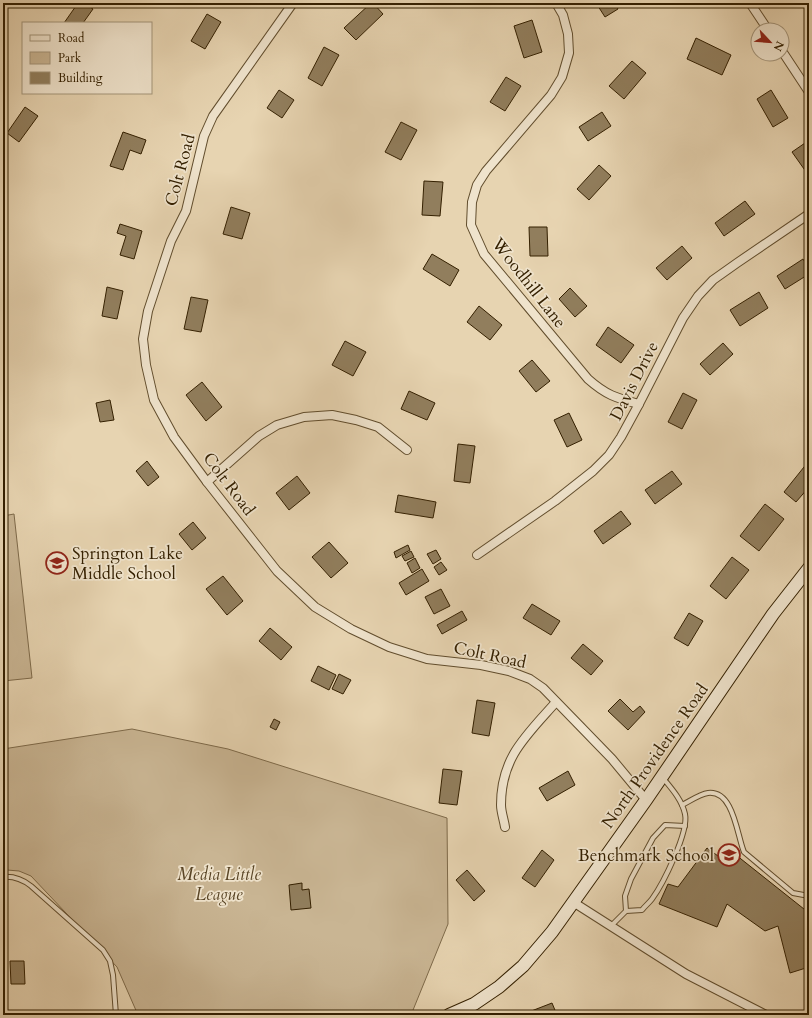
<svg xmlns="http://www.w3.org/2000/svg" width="812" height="1018" font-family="Cardo,serif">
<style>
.green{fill:#c9b593;stroke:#7e6a4a}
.building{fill:#917e5d;stroke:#342001}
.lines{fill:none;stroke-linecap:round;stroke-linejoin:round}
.service-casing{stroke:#614d2d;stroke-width:6}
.minor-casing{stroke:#614d2d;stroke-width:10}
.secondary-casing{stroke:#342001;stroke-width:14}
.service{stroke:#efe3cc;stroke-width:4}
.minor{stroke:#efe3cc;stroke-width:8}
.secondary{stroke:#efe3cc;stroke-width:12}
.labels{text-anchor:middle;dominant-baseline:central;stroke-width:3.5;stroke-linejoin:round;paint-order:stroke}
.street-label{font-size:17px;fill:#342001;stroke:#efe3cc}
.poi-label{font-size:17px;fill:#342001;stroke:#efe3cc;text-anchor:start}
.park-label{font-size:17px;font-style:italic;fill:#594526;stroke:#efe3cc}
</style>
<rect width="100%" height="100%" fill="#e7d4b1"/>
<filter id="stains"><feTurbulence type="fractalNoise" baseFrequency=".005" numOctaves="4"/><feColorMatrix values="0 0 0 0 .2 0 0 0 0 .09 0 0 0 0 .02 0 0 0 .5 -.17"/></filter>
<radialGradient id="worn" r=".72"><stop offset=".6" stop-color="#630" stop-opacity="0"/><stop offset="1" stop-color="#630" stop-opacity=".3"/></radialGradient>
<g class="green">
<path d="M14,514l18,164 -29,3v-165z"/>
<path d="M132,729l96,20 219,69 1,106 -37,91h-273l-21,-48 -86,-91 -12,-5 -12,-1 -4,-61v-60z"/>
</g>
<g class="building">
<path d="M78,3h6l9,6 -10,14h-19z"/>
<path d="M371,3h2l10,11 -27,26 -12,-12z"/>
<path d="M596,3h19l3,6 -13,8z"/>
<path d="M207,14l14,8 -16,27 -14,-8z"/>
<path d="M532,20l10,32 -18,6 -10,-32z"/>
<path d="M696,38l35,17 -9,20 -35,-16z"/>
<path d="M324,47l15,8 -17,31 -14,-8z"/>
<path d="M632,61l14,12 -22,26 -15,-13z"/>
<path d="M506,77l15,9 -16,25 -15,-9z"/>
<path d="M279,90l15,10 -12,18 -15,-10z"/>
<path d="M771,90l17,28 -15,9 -16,-28z"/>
<path d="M25,107l13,9 -19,26 -12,-9z"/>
<path d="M602,112l9,14 -23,15 -9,-14z"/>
<path d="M401,122l16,8 -16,30 -16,-8z"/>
<path d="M123,132l23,8 -5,14 -11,-4 -7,20 -13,-4z"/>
<path d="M805,143l4,7v26l-17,-24z"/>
<path d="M599,165l12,11 -22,24 -12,-11z"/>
<path d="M424,181l19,1 -3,34 -18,-1z"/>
<path d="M745,201l10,13 -31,22 -9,-13z"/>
<path d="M231,207l19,6 -8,26 -19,-5z"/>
<path d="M120,224l22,7 -8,28 -14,-4 6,-19 -9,-3z"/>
<path d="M529,227h18l1,29h-18z"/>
<path d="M682,246l10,12 -25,22 -11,-12z"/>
<path d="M432,254l27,16 -9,16 -27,-17z"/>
<path d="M803,259l6,10v5l-24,15 -8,-13z"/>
<path d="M107,287l16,4 -6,28 -15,-3z"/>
<path d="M570,288l17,18 -12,11 -16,-18z"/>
<path d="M759,292l9,16 -28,18 -10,-16z"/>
<path d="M191,297l17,3 -7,32 -17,-3z"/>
<path d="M479,306l23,19 -12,15 -23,-18z"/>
<path d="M608,327l26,18 -13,18 -25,-18z"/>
<path d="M345,341l21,11 -13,24 -21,-11z"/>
<path d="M723,343l10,11 -23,21 -10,-11z"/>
<path d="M532,360l18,21 -14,11 -17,-21z"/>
<path d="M202,382l20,25 -16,14 -20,-26z"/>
<path d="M409,391l26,12 -8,17 -26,-11z"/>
<path d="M683,393l14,7 -15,29 -14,-7z"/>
<path d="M110,400l4,20 -14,2 -4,-19z"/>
<path d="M569,413l13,27 -15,7 -13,-27z"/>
<path d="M458,444l17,2 -5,37 -16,-2z"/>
<path d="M147,461l12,16 -11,9 -12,-15z"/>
<path d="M808,462l1,25 -13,15 -12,-10z"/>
<path d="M672,471l10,13 -27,20 -10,-14z"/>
<path d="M297,476l13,17 -21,17 -13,-17z"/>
<path d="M398,495l38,7 -3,16 -38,-6z"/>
<path d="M765,504l19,15 -25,32 -19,-15z"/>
<path d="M621,511l10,13 -28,20 -9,-13z"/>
<path d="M193,522l13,16 -14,12 -13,-16z"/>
<path d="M329,542l19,21 -17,15 -19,-21z"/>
<path d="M408,545l2,5 -14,8 -2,-6z"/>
<path d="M436,550l5,9 -8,5 -6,-10z"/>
<path d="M411,551l3,6 -9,4 -3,-5z"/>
<path d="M732,557l17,13 -23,29 -16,-13z"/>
<path d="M415,558l5,10 -8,5 -5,-10z"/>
<path d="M441,562l6,8 -8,5 -5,-8z"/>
<path d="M422,569l7,12 -23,14 -7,-12z"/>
<path d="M223,576l20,25 -16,14 -21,-26z"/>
<path d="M441,589l9,17 -16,8 -9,-17z"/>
<path d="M532,604l28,17 -9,14 -28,-17z"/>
<path d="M462,611l5,9 -25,14 -5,-9z"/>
<path d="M689,613l14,8 -15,25 -14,-8z"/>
<path d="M270,628l22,19 -11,13 -22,-19z"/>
<path d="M583,644l20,17 -12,14 -20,-17z"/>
<path d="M318,666l18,9 -7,15 -18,-9z"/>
<path d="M339,674l12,6 -8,14 -11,-5z"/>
<path d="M620,699l13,13 7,-6 5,6 -17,18 -20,-19z"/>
<path d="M477,700l18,3 -6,33 -17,-3z"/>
<path d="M274,719l6,3 -4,8 -6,-3z"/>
<path d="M443,769l19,2 -5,34 -18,-2z"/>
<path d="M568,771l7,14 -28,16 -8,-13z"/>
<path d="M707,848l22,16 7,-9 73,58v54l-19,6 -12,-47 -13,5 -38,-27 -10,23 -58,-23 9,-20 10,3z"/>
<path d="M542,850l12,10 -19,27 -13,-9z"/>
<path d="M467,870l18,21 -11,10 -18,-21z"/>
<path d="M302,883v7l7,-1 2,19 -20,2 -2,-25z"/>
<path d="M10,961h14l1,23h-14z"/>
<path d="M552,1003l5,12h-36z"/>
</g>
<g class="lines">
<g class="service-casing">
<g id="service">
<path d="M682,805c8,-4 18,-11 26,-12 26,-3 29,43 36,59l49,41 16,3"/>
<path d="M3,877c11,-1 19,2 28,9l72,64 7,11 3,14 3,40"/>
<path d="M626,911l-1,-15 6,-17 22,-41 12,-13 20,1"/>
<path d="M611,926l15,-15 16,-1c3,-4 7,-7 10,-11 11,-15 37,-67 33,-85 -3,-14 -13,-25 -22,-36"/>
</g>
</g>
<g class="minor-casing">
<g id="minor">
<path d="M293,3l-80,113 -9,20 -18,75 -15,30 -23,70 -5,28 3,26 8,35 20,37 33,45 70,89 38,36 36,22 38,18 38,12 54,6 28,6 21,8 13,9 36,37 33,34 34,41"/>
<path d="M556,3l7,12 5,19 1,19 -7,24 -11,18 -65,76 -9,14 -5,17 -1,23 13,29 104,125c18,16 28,19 51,25"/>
<path d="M750,3l18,27"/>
<path d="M782,51l27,41"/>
<path d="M207,482l52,-46 18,-11 27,-8 28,-2 24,5 22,7 29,23"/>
<path d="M477,555l78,-54 38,-30 16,-16 12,-18 18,-33 44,-86 15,-22 15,-16 24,-17 72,-49"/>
<path d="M505,827c-1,-7 -4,-15 -4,-22 0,-48 25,-69 55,-103"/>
<path d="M573,902l113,72 80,41"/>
</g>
</g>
<g class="secondary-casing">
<path id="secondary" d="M449,1015l25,-11 25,-17 24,-21 29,-34 94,-132 127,-186 36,-46"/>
</g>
<use href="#service" class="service"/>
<use href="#minor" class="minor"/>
<use href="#secondary" class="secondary"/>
</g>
<defs>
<g id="school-ring" transform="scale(1.15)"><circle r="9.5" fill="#efe3cc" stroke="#8f2418" stroke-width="1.5"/><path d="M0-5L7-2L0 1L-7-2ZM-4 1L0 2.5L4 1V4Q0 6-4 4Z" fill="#8f2418"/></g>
</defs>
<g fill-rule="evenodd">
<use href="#school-ring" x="57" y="563"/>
<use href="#school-ring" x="729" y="855"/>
</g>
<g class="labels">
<g class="street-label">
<text transform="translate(180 170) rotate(-75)">Colt Road</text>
<text transform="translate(529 283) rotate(52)">Woodhill Lane</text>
<text transform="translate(634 381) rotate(-63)">Davis Drive</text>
<text transform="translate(229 484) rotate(53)">Colt Road</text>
<text transform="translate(490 655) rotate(12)">Colt Road</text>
<text transform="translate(655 756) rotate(-55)">North Providence Road</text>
</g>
<g class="poi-label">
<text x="72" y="553">Springton Lake<tspan x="72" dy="20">Middle School</tspan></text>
<text x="714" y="855" text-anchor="end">Benchmark School</text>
</g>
<g class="park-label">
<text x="219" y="874">Media Little<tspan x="219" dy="20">League</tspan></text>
</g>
</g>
<rect width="812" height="1018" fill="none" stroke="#e7d4b1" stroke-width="16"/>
<rect x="4" y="4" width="804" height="1010" fill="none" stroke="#342001" stroke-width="2"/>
<rect x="8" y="8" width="796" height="1002" fill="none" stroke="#342001"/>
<rect x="22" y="22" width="130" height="72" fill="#efe3cc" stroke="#a4957b"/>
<rect x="30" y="35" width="20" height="6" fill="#efe3cc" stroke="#a4957b"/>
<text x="58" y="42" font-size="12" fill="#342001">Road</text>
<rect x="30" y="52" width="20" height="12" fill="#c9b593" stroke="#a4957b"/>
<text x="58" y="62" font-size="12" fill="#342001">Park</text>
<rect x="30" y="72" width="20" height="12" fill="#917e5d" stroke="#a4957b"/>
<text x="58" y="82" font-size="12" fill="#342001">Building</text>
<g transform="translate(770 42) rotate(116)"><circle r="19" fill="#efe3cc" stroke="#a4957b"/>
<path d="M0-3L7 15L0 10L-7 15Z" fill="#8f2418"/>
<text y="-6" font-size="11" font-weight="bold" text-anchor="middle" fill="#342001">N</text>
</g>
<rect width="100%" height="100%" filter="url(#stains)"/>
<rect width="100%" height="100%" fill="url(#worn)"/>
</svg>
